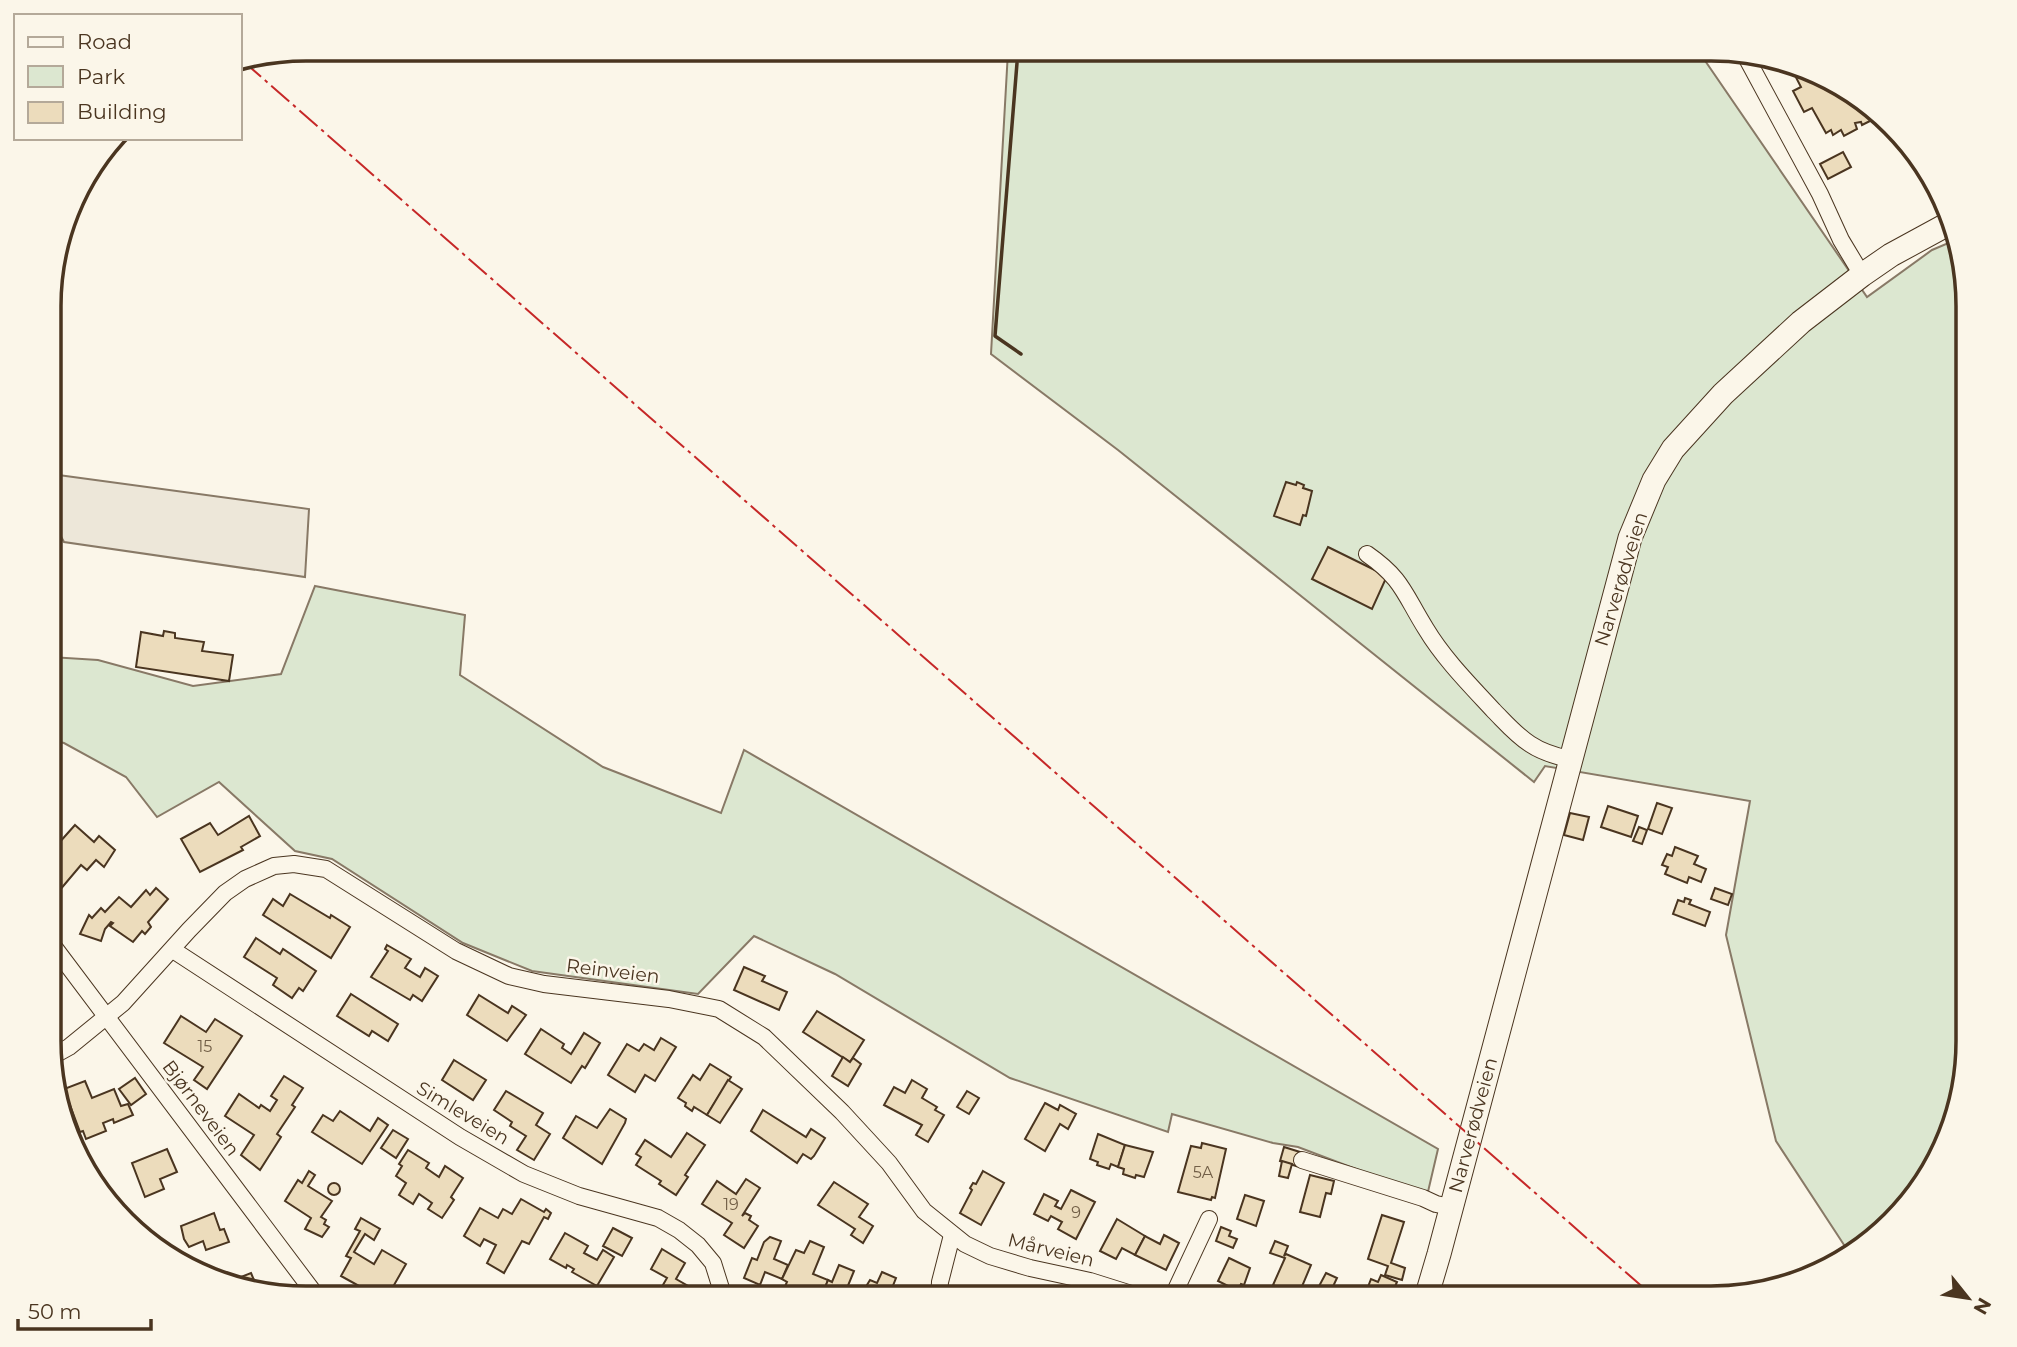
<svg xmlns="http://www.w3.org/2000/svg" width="2017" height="1347" font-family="Montserrat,sans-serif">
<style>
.green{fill:#dce7d0;stroke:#887966;stroke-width:2}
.parking{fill:#ede7d9;stroke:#887966;stroke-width:2}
.building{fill:#ecdcbc;stroke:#4a3520;stroke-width:2}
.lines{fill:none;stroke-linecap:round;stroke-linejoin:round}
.street-casing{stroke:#4a3520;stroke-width:18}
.secondary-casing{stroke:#4a3520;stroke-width:25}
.street{stroke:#fbf6e9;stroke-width:16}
.secondary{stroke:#fbf6e9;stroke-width:23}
.wall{stroke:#4a3520;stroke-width:3.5}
.power{stroke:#c62828;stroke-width:2;stroke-dasharray:24 5 3.5 5;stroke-linecap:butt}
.labels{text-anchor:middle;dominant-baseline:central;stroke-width:5;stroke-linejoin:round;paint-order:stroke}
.number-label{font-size:16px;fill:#725f47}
.street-label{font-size:19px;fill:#4a3520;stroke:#fbf6e9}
.rim{fill:none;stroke:#4a3520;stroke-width:3.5}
</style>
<rect width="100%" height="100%" fill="#fbf6e9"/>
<g class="green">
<path d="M1002,49h695l170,248 65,-47 21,-9 14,49v767l-13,66 -30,61 -74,70 -74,-113 -50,-206 24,-134 -205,-35 -11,16 -416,-332 -127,-96 17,-303z"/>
<path d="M315,586l150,29 -5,60 143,92 118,46 23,-63 694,399 -11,47 -129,-49 -25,-4 -101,-29 -4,18 -158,-54 -175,-104 -81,-38 -56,58 -166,-23 -69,-28 -131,-84 -37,-8 -76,-69 -62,35 -31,-40 -62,-34 -13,-3v-83l47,3 95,26 88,-12z"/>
</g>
<path class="parking" d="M51,474l258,35 -4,68 -241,-35 -13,-24z"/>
<g class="building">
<path d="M1788,62l66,31 4,11 6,7 2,-1 6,10 -10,5 -1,-3 -6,1 2,6 -13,7 -3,-6 -8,5 -2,-5 -5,3 -14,-25 -8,4 -11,-21 8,-4z"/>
<path d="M1843,152l8,15 -23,12 -8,-15z"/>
<path d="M1286,482l10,3 1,-3 7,3 -1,3 9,3 -6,25 -3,-1 -3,10 -26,-9z"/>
<path d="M1328,547l59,29 -15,33 -60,-30z"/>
<path d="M164,631l11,2v5l29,4 -2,9 31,4 -4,26 -93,-14 5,-35 22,4z"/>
<path d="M1657,803l15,5 -10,26 -14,-5z"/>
<path d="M1608,806l30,10 -7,21 -30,-10z"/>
<path d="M1570,813l19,4 -6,23 -19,-5z"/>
<path d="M249,816l11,20 -19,11 2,3 -43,22 -19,-33 29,-16 8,12z"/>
<path d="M75,825l19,17 5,-6 16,14 -11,17 -8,-7 -9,10 -6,-5 -27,32 -3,-3v-56l7,6z"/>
<path d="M1639,827l8,3 -5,14 -9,-3z"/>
<path d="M1675,847l23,9 -4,8 12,5 -5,13 -12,-5 -2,6 -22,-9 3,-7 -6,-2 5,-11 5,2z"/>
<path d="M156,888l12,11 -20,23 3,5 -6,7 -3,-3 -9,11 -23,-16 3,-3 -2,-1 -6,7 -4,12 -21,-7 9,-19 3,3 9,-10 4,4 14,-15 12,10 15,-17 4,5z"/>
<path d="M1715,888l17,6 -4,11 -17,-6z"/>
<path d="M290,894l40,24 1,-3 19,12 -19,31 -68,-43 10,-16 10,7z"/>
<path d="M1685,898l6,2 -2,4 21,8 -5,14 -32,-12 5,-14 6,2z"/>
<path d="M256,938l24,16 3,-5 33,22 -13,20 -4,-3 -7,10 -19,-13 4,-7 -33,-21z"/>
<path d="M387,945l24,14 -6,9 15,9 5,-9 13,8 -16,25 -9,-6 -3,5 -39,-23 17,-26 -3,-2z"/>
<path d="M744,967l21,9 -3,5 25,11 -8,18 -45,-20z"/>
<path d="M351,994l47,30 -10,17 -16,-10 -3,5 -32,-20z"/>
<path d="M479,995l29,18 4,-7 14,9 -19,26 -40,-26z"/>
<path d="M817,1011l47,29 -14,22 -47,-30z"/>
<path d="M181,1016l25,16 9,-13 27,17 -35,53 -13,-9 9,-13 -39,-24z"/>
<path d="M541,1029l23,15 -2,4 9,6 13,-21 16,10 -15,25 -3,-2 -11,17 -46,-29z"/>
<path d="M661,1038l15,9 -21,34 -10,-6 -10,17 -27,-17 19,-31 12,7 5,-7 10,6z"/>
<path d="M843,1057l7,5 3,-4 8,6 -13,22 -16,-10z"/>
<path d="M454,1060l32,20 -13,20 -31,-20z"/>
<path d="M710,1064l21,13 -24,38 -13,-8 -2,4 -7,-5 1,-3 -8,-5 15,-23 7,5z"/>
<path d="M284,1076l19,12 -11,17 3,2 -18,27 4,3 -21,33 -19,-15 13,-20 -29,-19 14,-22 20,14 2,-3 9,6 7,-11 -6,-4z"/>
<path d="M135,1078l11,16 -15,11 -12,-16z"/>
<path d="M728,1080l14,9 -22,34 -13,-8z"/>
<path d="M912,1080l15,9 -5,9 15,9 -2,3 9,5 -16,27 -12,-7 6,-10 -38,-20 10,-18 11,6z"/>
<path d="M85,1081l7,17 22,-9 7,17 7,-2 5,11 -19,8 -1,-4 -10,4 3,8 -20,8 -3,-8 -3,1 -16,-43z"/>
<path d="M506,1091l37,22 -7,12 14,9 -16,26 -17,-10 9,-14 -16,-10 2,-4 -18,-12z"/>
<path d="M967,1091l12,7 -10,16 -12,-7z"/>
<path d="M1045,1103l13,7 2,-5 16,9 -8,15 -8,-5 -15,27 -20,-12z"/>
<path d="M610,1109l16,10 -1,4 -23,41 -39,-26 13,-22 21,12z"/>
<path d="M763,1110l43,27 5,-8 14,9 -11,18 -3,3 -8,-5 -6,9 -46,-32z"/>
<path d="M340,1111l30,20 8,-13 10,7 -26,39 -50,-32 11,-17 10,6z"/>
<path d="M393,1130l15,9 -12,19 -15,-10z"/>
<path d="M687,1133l18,12 -20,30 3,2 -12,18 -17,-11 2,-3 -25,-16 5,-8 -5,-3 9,-14 26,17z"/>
<path d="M1098,1134l27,11 -7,22 -7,-3 -2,5 -12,-4 1,-3 -8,-3z"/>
<path d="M1202,1143l24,6 -11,49 -3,-1 -1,3 -33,-8 13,-46 10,2z"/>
<path d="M1125,1145l28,7 -9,25 -8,-2 -1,3 -12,-4 1,-5 -6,-2z"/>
<path d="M1284,1147l16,5 -4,14 -16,-5z"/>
<path d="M167,1149l10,23 -17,7 4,10 -19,8 -13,-34z"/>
<path d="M408,1150l21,13 -3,5 13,9 6,-11 18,12 -12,19 3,3 -12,18 -14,-9 4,-6 -13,-9 -6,10 -14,-9 7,-12 -10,-7 6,-10 -3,-2z"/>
<path d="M1282,1161l10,3 -4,14 -9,-2z"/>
<path d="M309,1171l6,4 -7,11 24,15 -11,16 5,3 -2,4 5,3 -7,10 -17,-8 6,-11 -26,-17 13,-21 4,3z"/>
<path d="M983,1171l21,12 -23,42 -21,-12 12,-23 -2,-2 3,-5 3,1z"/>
<path d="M1310,1175l24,6 -3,13 -5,-1 -6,24 -20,-5z"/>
<path d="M746,1179l14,9 -18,28 3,-3 6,3 -2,4 9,6 -14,22 -20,-13 8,-12 -30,-19 15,-23 19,13z"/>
<path d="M834,1182l34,22 -9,13 14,9 -10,17 -12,-8 4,-6 -37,-24z"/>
<circle cx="334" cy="1189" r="6"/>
<path d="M1071,1190l24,12 -19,37 -18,-10 4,-7 -11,-6 -3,5 -14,-7 10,-20 14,7 -3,5 6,3z"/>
<path d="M1245,1195l19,6 -8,25 -19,-7z"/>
<path d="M521,1199l23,13 2,-3 5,4 -3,6 -4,-2 -15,27 -7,-3 -18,32 -17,-10 9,-18 -12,-6 -4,7 -16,-10 16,-28 18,10 5,-9 9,5z"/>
<path d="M214,1213l6,17 4,-1 5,13 -23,8 -3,-9 -14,6 -5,-8 -3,-13z"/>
<path d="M1382,1215l22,7 -13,41 14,5 -3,12 -17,-5 3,-9 -20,-7z"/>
<path d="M361,1218l19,11 -6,11 -9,-6 -11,18 20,12 8,-14 24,14 -16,28 6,3 -2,3h-34l4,-6 -5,-3 2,-2 -20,-11 10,-18 -5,-2 14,-25 -5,-2z"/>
<path d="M1117,1219l28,17 -10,19 -13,-7 -6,11 -16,-8z"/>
<path d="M1221,1227l10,4 -2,5 8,3 -4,9 -17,-7z"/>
<path d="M613,1228l19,10 -10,18 -19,-10z"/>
<path d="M565,1233l23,13 -4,7 13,7 6,-10 11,7 -17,29 -25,-14 2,-3 -7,-4 -1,3 -16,-9z"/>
<path d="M1164,1235l15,8 -13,27 -31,-15 10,-19 15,8z"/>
<path d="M770,1237l11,4 -7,18 14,6 -6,14 -17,-7 -5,13 -16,-7 8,-20 5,2 7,-18z"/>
<path d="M810,1241l14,6 -11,27 15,6 -6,16 -18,-8 -4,10h-8l-10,-5 5,-11 -5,-3 14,-29 8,3z"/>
<path d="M1275,1241l13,5 -4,10 2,-2 25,11 -13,31 -25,-11 12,-27 -15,-5z"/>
<path d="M662,1249l23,14 -9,16 12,7 -6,12h-39l3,-7 10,6 11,-19 -16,-9z"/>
<path d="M1229,1258l21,10 -6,17 -3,-1 -3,7 -20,-10z"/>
<path d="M839,1265l15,6 -7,17 13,6 -1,4h-38l7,-18 4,2z"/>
<path d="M882,1272l14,6 -8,20h-29l11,-18 7,3z"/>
<path d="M251,1273l7,17 -35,-6z"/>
<path d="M1326,1273l11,5 -8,17 -12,-5z"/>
<path d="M1381,1275l16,7 -7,16h-11l-13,-6 5,-13 7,3z"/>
</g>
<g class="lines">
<g class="street-casing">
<g id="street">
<path d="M1745,55l75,139 21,46 21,35"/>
<path d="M1367,554c36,25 37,40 59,75 18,30 44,56 68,82 11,11 22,24 36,33 12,8 25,12 39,15"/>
<path d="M51,943l267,355"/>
<path d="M173,950l287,187 64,37 55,22 79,22 21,12 19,15 15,18 11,35"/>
<path d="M51,1057l18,-10 54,-44 66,-73 36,-37 20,-14 29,-13 20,-2 32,5 130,82 53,25 35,8 125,15 50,10 45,28 78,75 47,51 35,48 41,33 25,12 40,12 60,13 54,17"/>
<path d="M1302,1160l121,38 13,6 15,3"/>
<path d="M939,1298l1,-16 12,-47"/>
<path d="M1172,1298l37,-79"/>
</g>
</g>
<g class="secondary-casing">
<path id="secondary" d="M1426,1298l13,-44 191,-716 24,-58 19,-31 50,-55 78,-72 61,-47 29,-20 57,-31"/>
</g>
<use href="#street" class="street"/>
<use href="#secondary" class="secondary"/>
<path class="wall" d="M1017,63l-22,273 26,18"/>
<path class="power" d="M243,61l1411,1236"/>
</g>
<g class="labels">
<g class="number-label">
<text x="205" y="1046">15</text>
<text x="1203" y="1172">5A</text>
<text x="731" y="1204">19</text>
<text x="1076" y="1212">9</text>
</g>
<g class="street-label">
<text transform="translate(1621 579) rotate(-73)">Narverødveien</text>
<text transform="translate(613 971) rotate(7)">Reinveien</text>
<text transform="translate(201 1108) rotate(53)">Bjørneveien</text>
<text transform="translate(463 1113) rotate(31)">Simleveien</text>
<text transform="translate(1473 1125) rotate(-75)">Narverødveien</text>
<text transform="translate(1051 1250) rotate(14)">Mårveien</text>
</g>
</g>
<path d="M0 0H2017V1347H0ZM306 61H1711A245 245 0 0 1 1956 306V1041A245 245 0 0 1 1711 1286H306A245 245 0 0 1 61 1041V306A245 245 0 0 1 306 61Z" fill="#fbf6e9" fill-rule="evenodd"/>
<path class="rim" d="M306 61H1711A245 245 0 0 1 1956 306V1041A245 245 0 0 1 1711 1286H306A245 245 0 0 1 61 1041V306A245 245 0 0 1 306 61Z"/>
<rect x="14" y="14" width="228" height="126" fill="#fbf6e9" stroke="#b4a999" stroke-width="2"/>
<rect x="28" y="37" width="35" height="10" fill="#fbf6e9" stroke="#b4a999" stroke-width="2"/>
<text x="77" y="49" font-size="21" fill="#4a3520">Road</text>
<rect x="28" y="66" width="35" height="21" fill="#dce7d0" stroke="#b4a999" stroke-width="2"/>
<text x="77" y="84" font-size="21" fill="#4a3520">Park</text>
<rect x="28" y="102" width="35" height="21" fill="#ecdcbc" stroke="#b4a999" stroke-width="2"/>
<text x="77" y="119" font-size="21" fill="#4a3520">Building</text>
<g transform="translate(1968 1298) rotate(120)" stroke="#fbf6e9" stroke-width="5" paint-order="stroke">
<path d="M0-5L12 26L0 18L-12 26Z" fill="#4a3520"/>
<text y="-10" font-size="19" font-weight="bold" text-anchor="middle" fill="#4a3520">N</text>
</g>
<path d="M18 1319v10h133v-10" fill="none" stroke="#4a3520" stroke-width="3.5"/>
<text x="28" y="1319" font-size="21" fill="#4a3520" stroke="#fbf6e9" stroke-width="5" paint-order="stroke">50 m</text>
</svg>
